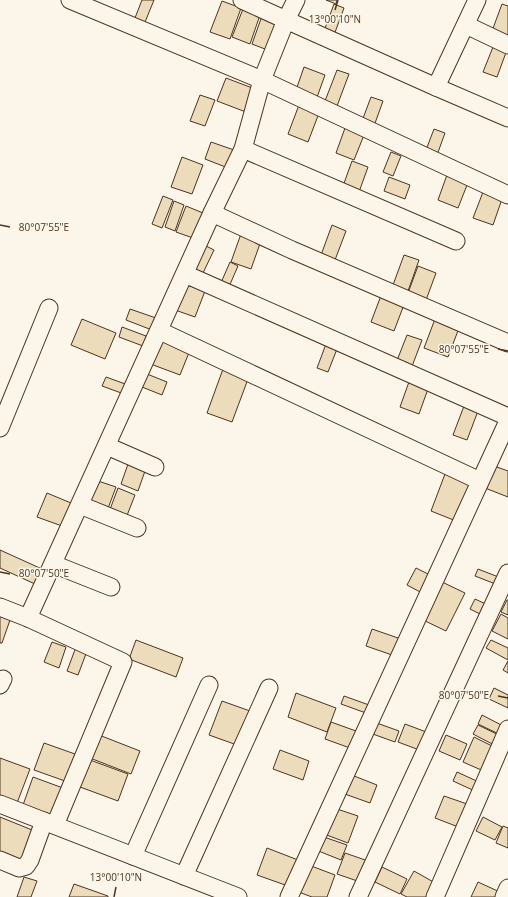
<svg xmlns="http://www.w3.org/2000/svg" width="508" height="897" font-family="'Open Sans',sans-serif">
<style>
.building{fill:#ecdcbc;stroke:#4a3520}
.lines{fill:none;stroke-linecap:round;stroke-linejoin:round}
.minor-casing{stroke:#4a3520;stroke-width:19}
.minor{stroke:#fbf6e9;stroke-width:17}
.ticks{fill:none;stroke:#4a3520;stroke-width:1.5}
.ticks-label{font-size:10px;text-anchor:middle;fill:#4a3520;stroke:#fbf6e9;stroke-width:3;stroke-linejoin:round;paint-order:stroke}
</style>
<rect width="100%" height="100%" fill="#fbf6e9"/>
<g class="building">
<path d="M142,0h12l-11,27 -10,-4z"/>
<path d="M326,0h11l-1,4z"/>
<path d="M222,1l19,7 -11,31 -20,-7z"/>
<path d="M334,4l10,4 -10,27 -10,-4z"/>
<path d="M502,4l6,2v31l-16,-6z"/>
<path d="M243,9l17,6 -10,29 -18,-7z"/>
<path d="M262,16l18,6 -10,29 -18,-7z"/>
<path d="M495,42l13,5 -11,30 -14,-5z"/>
<path d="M304,67l21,8 -9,25 -21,-7z"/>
<path d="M337,70l12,4 -12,32 -12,-5z"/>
<path d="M226,78l29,11 -9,23 -29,-11z"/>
<path d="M200,95l15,5 -10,26 -15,-5z"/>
<path d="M371,97l12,4 -9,25 -12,-5z"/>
<path d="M299,105l20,8 -11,29 -20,-8z"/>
<path d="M345,128l19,7 -10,25 -18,-7z"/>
<path d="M434,129l11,4 -8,22 -11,-5z"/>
<path d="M211,142l23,8 -6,18 -23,-9z"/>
<path d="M391,152l10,4 -8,20 -10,-4z"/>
<path d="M182,157l21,8 -11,29 -21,-7z"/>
<path d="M352,161l16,6 -9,25 -16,-6z"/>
<path d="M448,172l21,8 -11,28 -20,-8z"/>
<path d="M389,177l21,8 -5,14 -21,-8z"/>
<path d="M483,192l19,7 -9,26 -20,-7z"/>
<path d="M163,196l10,4 -11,28 -10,-4z"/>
<path d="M174,201l10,4 -9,26 -10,-4z"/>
<path d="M186,206l17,7 -10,25 -17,-6z"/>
<path d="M332,225l14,6 -11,29 -14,-5z"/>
<path d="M242,231l20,7 -11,31 -20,-7z"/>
<path d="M206,246l8,4 -11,23 -8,-3z"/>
<path d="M404,255l15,5 -11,31 -15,-6z"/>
<path d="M230,262l8,4 -10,23 -8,-4z"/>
<path d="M418,266l18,7 -10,27 -18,-7z"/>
<path d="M184,284l21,7 -10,26 -20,-7z"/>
<path d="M382,293l23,9 -11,29 -23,-9z"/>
<path d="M130,309l26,9 -4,12 -26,-10z"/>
<path d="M82,319l34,14 -11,26 -34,-14z"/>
<path d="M435,319l24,9 -11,29 -24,-9z"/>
<path d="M122,327l24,9 -3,10 -24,-9z"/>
<path d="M407,335l15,5 -11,29 -15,-6z"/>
<path d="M157,338l33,12 -10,25 -32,-12z"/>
<path d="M326,344l11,5 -9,23 -11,-4z"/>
<path d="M223,369l25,10 -16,43 -25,-9z"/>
<path d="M147,374l20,8 -5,13 -20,-8z"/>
<path d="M106,377l22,8 -4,9 -22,-8z"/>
<path d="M410,379l19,7 -10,28 -19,-7z"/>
<path d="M464,406l14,5 -11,29 -14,-5z"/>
<path d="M128,464l17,7 -7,20 -17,-7z"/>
<path d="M494,466l14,5v26l-23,-9z"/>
<path d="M445,474l25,9 -14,38 -25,-10z"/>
<path d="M95,480l21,7 -9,24 -21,-8z"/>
<path d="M118,488l17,7 -9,23 -17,-6z"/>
<path d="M47,493l24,10 -9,23 -25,-9z"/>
<path d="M0,550l42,19 -7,15 -35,-16z"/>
<path d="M416,568l14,7 -8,18 -15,-8z"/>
<path d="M478,569l23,9 -3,7 -23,-9z"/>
<path d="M440,581l25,12 -19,38 -25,-12z"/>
<path d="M475,599l15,7 -4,11 -16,-8z"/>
<path d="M507,600h1v15l-7,-3z"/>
<path d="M501,614l7,4v21l-16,-8z"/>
<path d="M0,616l10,4 -8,23h-2z"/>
<path d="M372,629l29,10 -6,17 -29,-10z"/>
<path d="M136,640l47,18 -7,19 -47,-18z"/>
<path d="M491,640l17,8v12l-22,-12z"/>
<path d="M52,642l14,5 -7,21 -15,-6z"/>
<path d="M76,647l11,4 -9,24 -11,-4z"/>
<path d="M508,661v12l-5,-3z"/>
<path d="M494,688l14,7v13l-19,-9z"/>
<path d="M296,693l40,15 -9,24 -39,-15z"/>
<path d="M344,696l25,9 -3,8 -25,-9z"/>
<path d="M222,701l28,10 -13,34 -28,-10z"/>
<path d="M482,715l25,13 -4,8 -25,-12z"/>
<path d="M331,722l25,9 -6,17 -25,-9z"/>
<path d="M374,722l25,9 -4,11 -25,-9z"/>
<path d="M405,724l24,9 -7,18 -24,-9z"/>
<path d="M478,725l25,12 -5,10 -25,-13z"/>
<path d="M99,735l41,16 -9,23 -41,-16z"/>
<path d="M446,735l21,9 -7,16 -21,-9z"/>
<path d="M474,737l24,12 -10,24 -25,-11z"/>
<path d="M44,743l31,11 -10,27 -31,-11z"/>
<path d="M280,750l29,11 -6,19 -30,-11z"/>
<path d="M0,758l30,11 -13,34 -17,-6z"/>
<path d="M90,760l38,14 -10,27 -38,-14z"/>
<path d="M457,772l24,11 -4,9 -24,-11z"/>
<path d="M349,774l28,11 -7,18 -28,-10z"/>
<path d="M33,777l30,11 -10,28 -30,-11z"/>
<path d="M444,796l26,9 -9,23 -26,-10z"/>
<path d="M334,808l24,8 -10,27 -24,-9z"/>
<path d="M0,817l37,15 -12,31 -25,-10z"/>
<path d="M483,817l19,10 -7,13 -19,-9z"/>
<path d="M503,826l5,2v20l-12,-5z"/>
<path d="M321,836l26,9 -6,15 -25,-10z"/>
<path d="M267,848l31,12 -10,26 -31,-11z"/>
<path d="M345,853l26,9 -8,21 -26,-9z"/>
<path d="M306,864l29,11 -8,22h-15l-16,-6z"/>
<path d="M382,867l25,12 -7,15 -25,-12z"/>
<path d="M414,871l23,13 -7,13h-23l-6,-3z"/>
<path d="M24,877l13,4 -6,16h-14z"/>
<path d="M478,882l24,11 -1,4h-30z"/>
<path d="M74,884l34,12v1h-39z"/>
</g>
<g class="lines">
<g class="minor-casing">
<g id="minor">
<path d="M70,0l192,80 246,115"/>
<path d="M242,0l44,20 10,-20"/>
<path d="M466,25l42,20"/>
<path d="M436,87l41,-87"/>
<path d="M243,149l213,92"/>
<path d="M212,213l80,37 216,93"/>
<path d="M185,274l323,143"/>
<path d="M160,331l320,150"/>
<path d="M0,428l49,-120"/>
<path d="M107,446l48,21"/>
<path d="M80,505l57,23"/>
<path d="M53,564l58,23"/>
<path d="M0,607l28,11 95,44 -68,163"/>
<path d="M28,618l184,-405 31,-64 19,-69 24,-60 150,67 72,31"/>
<path d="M0,685l3,-6"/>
<path d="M0,804l238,93"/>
<path d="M133,856l76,-171"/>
<path d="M0,860l19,8 7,-2 4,-6 14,-39"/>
<path d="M184,876l85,-188"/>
<path d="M289,897l219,-476"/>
<path d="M358,897l150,-324"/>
<path d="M435,897l73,-168"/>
<path d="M504,897l4,-9"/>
</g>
</g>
<use href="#minor" class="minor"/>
</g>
<path class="ticks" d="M335,10l3,-10M0,225l10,2M498,349l10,2M0,572l10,2M498,696l10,2M114,897l2,-10"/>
<g class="ticks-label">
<text x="335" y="23">13°00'10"N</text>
<text x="44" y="231">80°07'55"E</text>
<text x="464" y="353">80°07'55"E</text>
<text x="44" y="577">80°07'50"E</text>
<text x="464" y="699">80°07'50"E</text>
<text x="116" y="881">13°00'10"N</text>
</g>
</svg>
